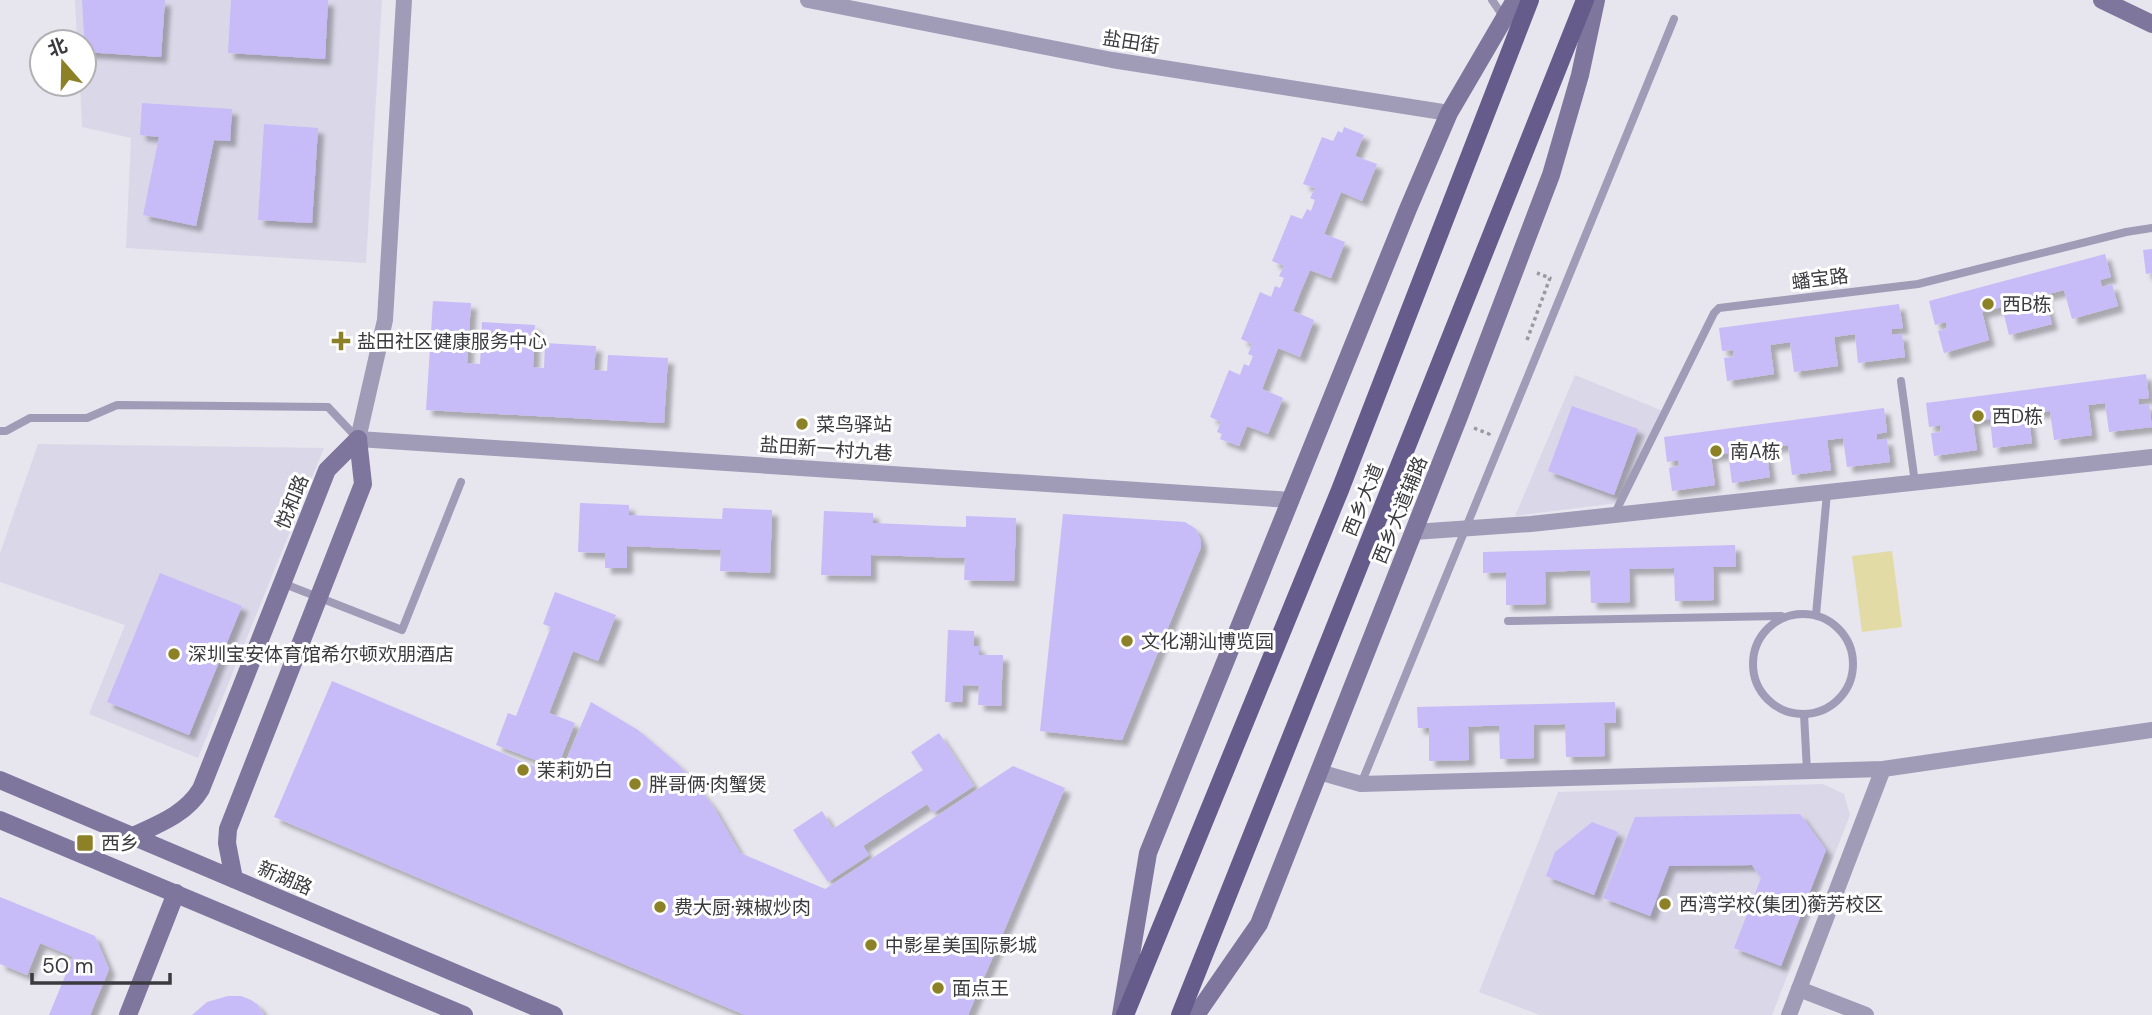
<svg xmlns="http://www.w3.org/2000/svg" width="2152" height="1015" font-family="'DM Sans','Noto Sans SC',sans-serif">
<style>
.built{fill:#dad8e8}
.green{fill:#e2dba5}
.building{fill:#c7bbf8;filter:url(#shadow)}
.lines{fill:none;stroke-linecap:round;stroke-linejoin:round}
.path{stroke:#9a99a0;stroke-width:3.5;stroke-dasharray:3.5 3.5;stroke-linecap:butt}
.lane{stroke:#a09bb6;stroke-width:8}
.street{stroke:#a09bb6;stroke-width:16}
.secondary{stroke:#7e769d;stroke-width:18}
.primary{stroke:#665c8b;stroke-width:18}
.poi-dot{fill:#8d8128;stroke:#fff;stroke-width:2.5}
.labels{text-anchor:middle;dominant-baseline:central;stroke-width:6;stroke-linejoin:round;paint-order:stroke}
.street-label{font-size:19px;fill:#3b3a3e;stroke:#fff}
.poi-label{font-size:19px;fill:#3b3a3e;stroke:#fff;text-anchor:start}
</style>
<defs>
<filter id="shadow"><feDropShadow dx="6" dy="6" stdDeviation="2" flood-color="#0004"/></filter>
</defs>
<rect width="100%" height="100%" fill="#e7e5ee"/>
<g class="built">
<path d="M75,0h307l-16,263 -240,-15 5,-110 -49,-11 -2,-43h4v-42h-7z"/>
<path d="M1575,375l88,36 -46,92 -102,13z"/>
<path d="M38,444l286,4 -126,310 -109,-44 36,-89 -125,-43v-29z"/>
<path d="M1823,784l21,10 6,21 -78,200h-232l-61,-23 79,-200z"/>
</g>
<path class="green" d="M1892,551l10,76 -40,5 -10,-76z"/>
<g class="building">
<path d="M82,0h83l-4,57 -76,-5z"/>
<path d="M231,0h97l-3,59 -97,-6z"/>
<path d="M142,103l90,6 -2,32 -16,-1 -18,86 -53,-11 16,-78 -19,-2z"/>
<path d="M264,124l54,4 -6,95 -54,-3z"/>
<path d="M1344,127l20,8 -9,21 22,8 -15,37 -21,-9 -17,42 21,8 -14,36 -21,-8 -9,21 -8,20 21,9 -14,37 -22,-9 -16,41 21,9 -15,36 -21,-8 -8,20 -19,-7 2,-5 -5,-2 4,-10 -11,-5 19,-47 11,5 4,-11 5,2 4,-10 -5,-2 4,-10 -11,-5 19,-47 11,5 4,-11 5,2 4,-10 -5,-2 5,-10 -12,-5 19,-46 11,4 5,-10 4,2 4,-11 -5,-2 5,-10 -12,-4 19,-47 11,4 5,-10 4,2z"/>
<path d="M2152,249v24l-6,1 -3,-24z"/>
<path d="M2105,254l6,23 -11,3 2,7 10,-3 6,22 -46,13 -8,-29 -20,5 8,29 -43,11 -7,-28 -20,5 7,28 -45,13 -6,-22 9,-3 -1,-6 -11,3 -6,-24z"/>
<path d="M433,301l38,2 -4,60 13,1 2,-42 53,3 -2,42 11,1 1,-25 51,3 -2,24 13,1 1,-16 60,3 -4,65 -238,-13z"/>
<path d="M1899,304l4,24 -11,1v6l10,-1 3,23 -47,6 -3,-29 -21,3 4,29 -44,6 -4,-30 -20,3 4,29 -47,7 -3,-23 10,-1 -1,-7 -11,1 -3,-23z"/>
<path d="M2146,374l3,24 -11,1 1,6 10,-1 3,23 -43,5 -4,-29 -17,2 4,30 -38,5 -4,-29 -22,2 4,30 -39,5 -3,-29 -17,2 4,29 -43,6 -3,-23 10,-1 -1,-7 -11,2 -3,-24z"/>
<path d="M1572,406l66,23 -24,66 -66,-24z"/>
<path d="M1884,408l3,24 -10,2v6l10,-1 3,23 -43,5 -4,-29 -16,2 4,30 -39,5 -4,-30 -22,3 4,29 -38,6 -4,-30 -17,3 4,29 -43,6 -3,-23 10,-2 -1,-6 -11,2 -3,-25z"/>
<path d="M580,503l49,2v10l93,4 1,-11 49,2 -2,63 -50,-2 1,-21 -94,-4v22h-22v-15l-27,-1z"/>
<path d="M824,511l49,2v10l93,4v-11l50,2 -2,63 -50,-1 1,-22 -94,-3v21l-50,-1z"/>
<path d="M1063,514l122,8 11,7 5,12v6l-79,193 -82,-9z"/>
<path d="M1735,545l1,22h-23l1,33 -39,1 -1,-33 -45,1 1,33 -39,1 -1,-33 -45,2 1,32 -40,1v-33l-23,1v-21z"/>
<path d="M160,573l82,33 -53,129 -82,-33z"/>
<path d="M555,592l61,23 -18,46 -25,-10 -24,62 26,10 -18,45 -61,-23 12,-32 8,3 35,-89 -8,-3z"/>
<path d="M948,630l26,1v15h5v9h24l-2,51 -23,-1 1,-19 -16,-1 -1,17h-17z"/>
<path d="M332,681l227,96 32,-75 47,28 41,35 34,41 27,47 85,36 188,-123 52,22 -97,227h-223l-471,-198z"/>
<path d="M1615,702l1,21h-12l1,33 -39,1 -1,-33 -31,1v33l-34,1 -1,-33h-16l-15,1 1,33 -40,1v-33h-11l-1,-21z"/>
<path d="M939,733l35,53 -41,27 -6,-9 -64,42 6,9 -41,27 -35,-52 29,-19 11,18 45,-30 45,-29 -12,-18z"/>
<path d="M1800,814l26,36 -45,116 -47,-18 27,-70 -9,-13 -83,1 -19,50 -47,-18 32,-81z"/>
<path d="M1592,822l26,10 -24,63 -48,-19 9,-24z"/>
<path d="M0,897l95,39 14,33 -19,46h-41l24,-58 -33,-14 -13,32 -27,-11z"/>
<path d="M228,996h13l10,4 7,5 6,10h-72l15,-13z"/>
</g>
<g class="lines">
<g class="path">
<path d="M1527,340l23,-62 -13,-5"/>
<path d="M1474,428l15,6 1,-3"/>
</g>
<g class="lane">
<path d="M1492,0l13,19"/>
<path d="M1901,381l14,102"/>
<path d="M0,431h6l24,-13h57l30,-13 211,2 30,32"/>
<path d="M1614,515l100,-202 5,-5 199,-24 208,-52 26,-4"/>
<path d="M282,583l120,47 59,-148"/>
<circle cx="1803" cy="664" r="50"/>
<path d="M1816,615l11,-122"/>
<path d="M1508,621l273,-5"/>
<path d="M1804,714l3,57"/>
<path d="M1361,784l313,-765"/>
</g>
<g class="street">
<path d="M404,0l-19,320 -27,119 933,61"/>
<path d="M808,0l304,60 337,53"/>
<path d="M1414,532l117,-8 621,-67"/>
<path d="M1319,772l42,12 522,-15 269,-39"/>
<path d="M1799,989l67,26"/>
<path d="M1789,1015l94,-246"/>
</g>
<g class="secondary">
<path d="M2102,0l50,24"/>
<path d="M0,780l554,235"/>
<path d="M0,820l464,195"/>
<path d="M133,836c26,-12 53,-22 68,-47l126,-319 31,-31"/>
<path d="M234,879l-7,-36 1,-14 135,-345 -5,-45"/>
<path d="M128,1015l48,-122"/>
<path d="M1121,1015l27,-162 260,-644 41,-96 66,-113"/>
<path d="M1196,1015l63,-91 201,-510 91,-239 29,-100 16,-75"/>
</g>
<g class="primary">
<path d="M1125,1015l215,-525 190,-490"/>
<path d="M1180,1015l405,-1015"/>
</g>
</g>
<g class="poi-dot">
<circle cx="1988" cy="304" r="7"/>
<path d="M337.5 330.5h7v7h7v7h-7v7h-7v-7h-7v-7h7z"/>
<circle cx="1978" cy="416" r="7"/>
<circle cx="802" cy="424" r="7"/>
<circle cx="1716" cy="451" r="7"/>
<circle cx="1127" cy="641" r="7"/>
<circle cx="174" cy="654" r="7"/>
<circle cx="523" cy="770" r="7"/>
<circle cx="635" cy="784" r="7"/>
<rect x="76" y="834" width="18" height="18" rx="3.5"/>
<circle cx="1665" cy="904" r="7"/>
<circle cx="660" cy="907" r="7"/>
<circle cx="871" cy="945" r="7"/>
<circle cx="938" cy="988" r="7"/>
</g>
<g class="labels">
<g class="street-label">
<text transform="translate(1131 42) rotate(9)">盐田街</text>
<text transform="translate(1820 279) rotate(-7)">蟠宝路</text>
<text transform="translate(826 449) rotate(4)">盐田新一村九巷</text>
<text transform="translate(1363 500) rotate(-68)">西乡大道</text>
<text transform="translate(292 502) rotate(-68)">悦和路</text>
<text transform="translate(1400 510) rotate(-68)">西乡大道辅路</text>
<text transform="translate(285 878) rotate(23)">新湖路</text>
</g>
<g class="poi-label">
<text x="2002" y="304">西B栋</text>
<text x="357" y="341">盐田社区健康服务中心</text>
<text x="1992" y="416">西D栋</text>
<text x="816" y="424">菜鸟驿站</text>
<text x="1730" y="451">南A栋</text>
<text x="1141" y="641">文化潮汕博览园</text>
<text x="188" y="654">深圳宝安体育馆希尔顿欢朋酒店</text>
<text x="537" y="770">茉莉奶白</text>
<text x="649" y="784">胖哥俩·肉蟹煲</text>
<text x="101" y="843">西乡</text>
<text x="1679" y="904">西湾学校(集团)蘅芳校区</text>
<text x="674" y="907">费大厨·辣椒炒肉</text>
<text x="885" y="945">中影星美国际影城</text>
<text x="952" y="988">面点王</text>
</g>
</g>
<g transform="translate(63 63) rotate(340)"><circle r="33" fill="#ffffff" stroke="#b1b0b2" stroke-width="2"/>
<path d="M0-5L12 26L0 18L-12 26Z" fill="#8d8128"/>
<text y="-10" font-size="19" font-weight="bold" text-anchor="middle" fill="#3b3a3e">北</text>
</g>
<path d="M32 973v10h138v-10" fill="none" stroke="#3b3a3e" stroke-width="3.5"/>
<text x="42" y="973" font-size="21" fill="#3b3a3e" stroke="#ffffff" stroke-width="5" paint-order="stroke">50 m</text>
</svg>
